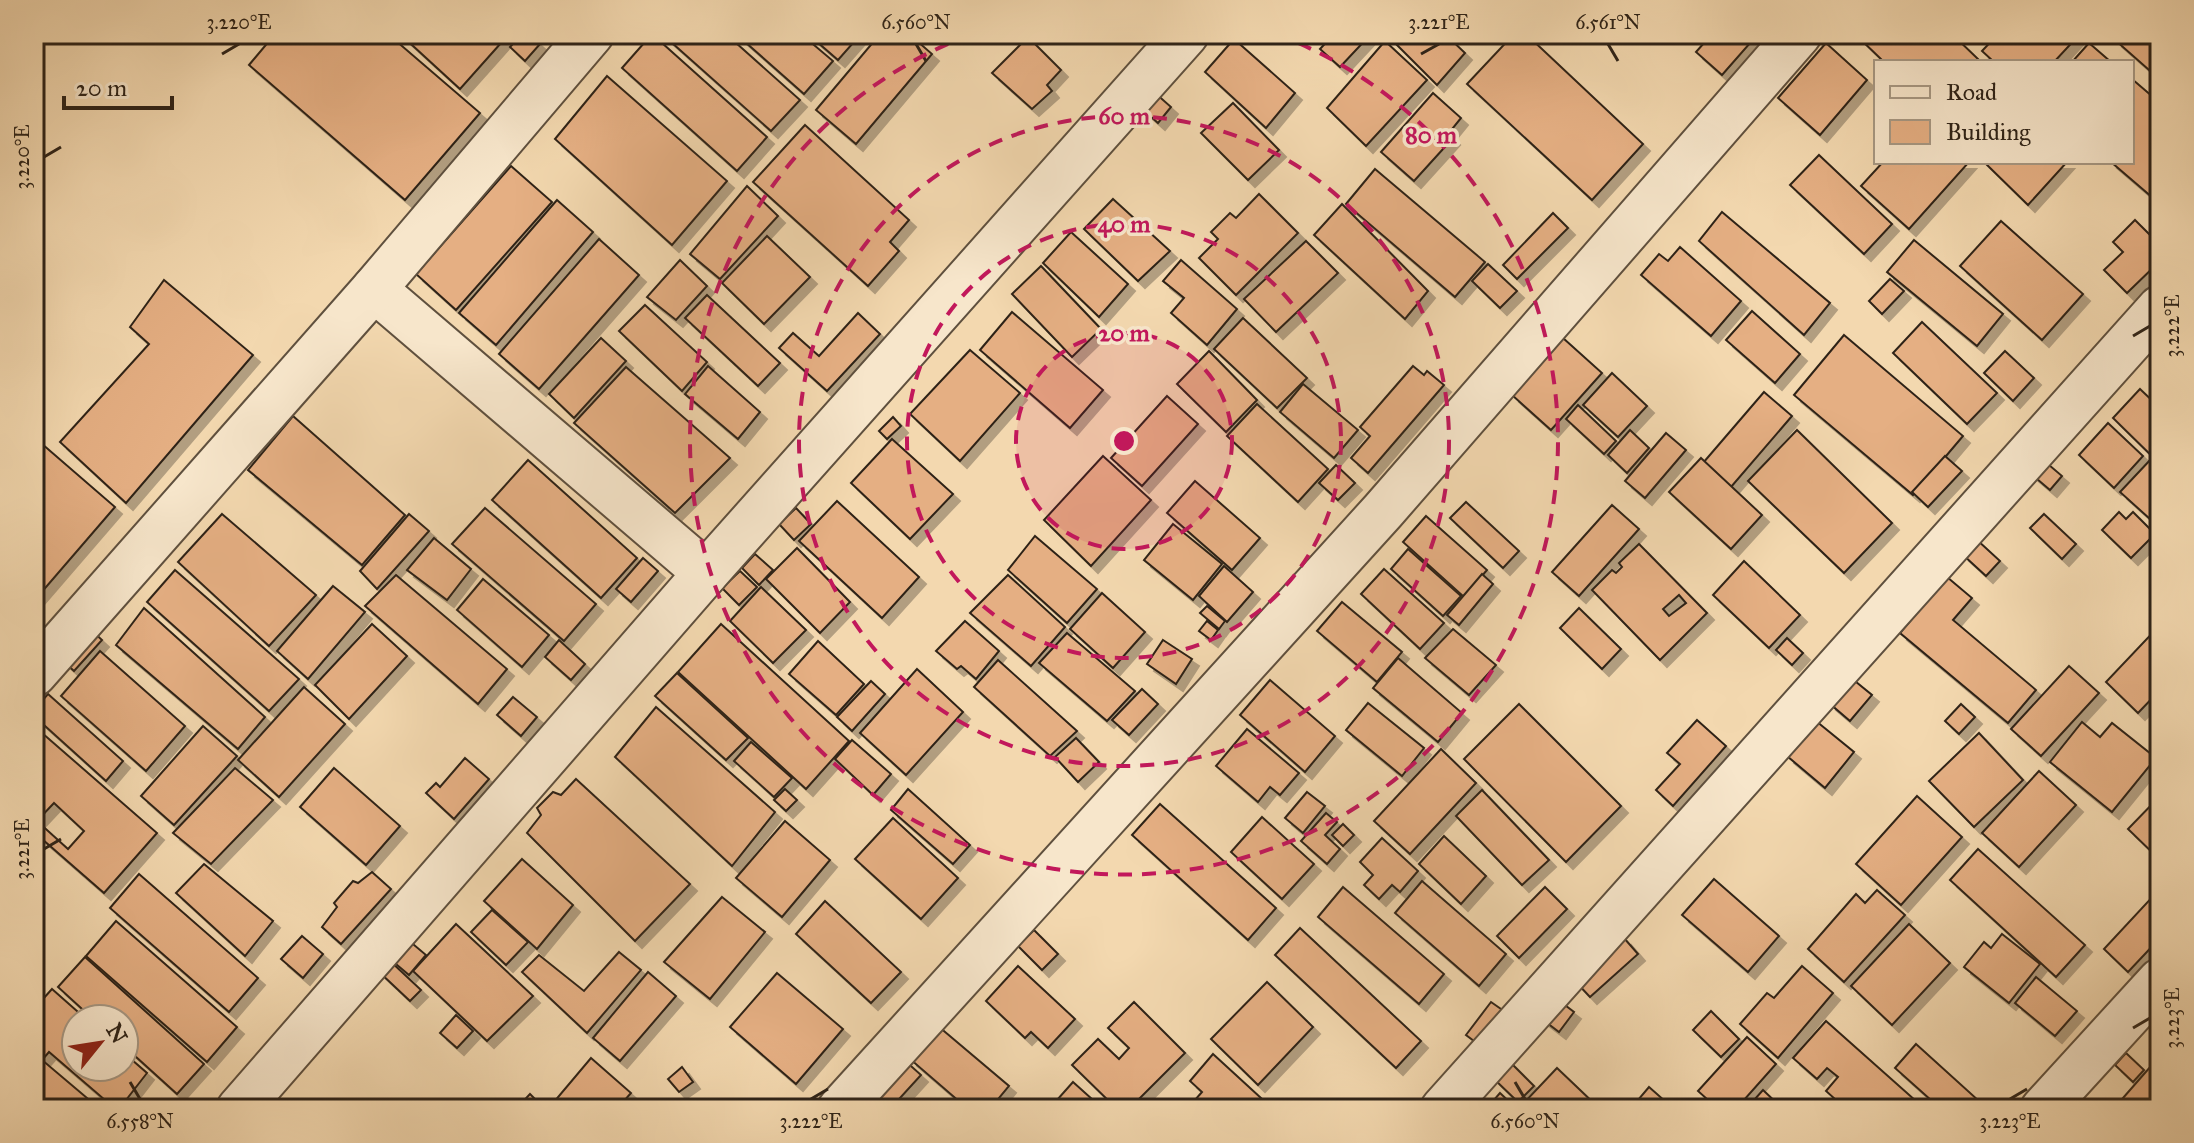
<svg xmlns="http://www.w3.org/2000/svg" width="2194" height="1143" font-family="'IM FELL Great Primer',serif">
<style>
.building{fill:#e5af83;stroke:#2e2318;stroke-width:2;fill-rule:evenodd;filter:url(#shadow)}
.lines{fill:none;stroke-linecap:round;stroke-linejoin:round}
.street-casing{stroke:#5f503e;stroke-width:48}
.street{stroke:#f7e6cb;stroke-width:44}
.ticks{fill:none;stroke:#2e2318;stroke-width:3}
.ring{fill:none;stroke:#c2185b;stroke-width:4;stroke-dasharray:14 10}
.centre{fill:#c2185b;stroke:#f7e6cb;stroke-width:4}
.ring-label{font-size:24px;text-anchor:middle;font-weight:bold;fill:#c2185b;stroke:#f7e6cb;stroke-width:7;stroke-linejoin:round;paint-order:stroke}
.neatline{fill:none;stroke:#2e2318;stroke-width:3}
.ticks-label{font-size:20px;text-anchor:middle;fill:#2e2318}
</style>
<defs>
<filter id="shadow"><feDropShadow dx="7" dy="7" stdDeviation="0" flood-color="#0004"/></filter>
</defs>
<rect width="100%" height="100%" fill="#f3d8af"/>
<filter id="stains"><feTurbulence type="fractalNoise" baseFrequency=".0025" numOctaves="4"/><feColorMatrix values="0 0 0 0 .2 0 0 0 0 .09 0 0 0 0 .02 0 0 0 .5 -.17"/></filter>
<radialGradient id="worn" r=".72"><stop offset=".6" stop-color="#630" stop-opacity="0"/><stop offset="1" stop-color="#630" stop-opacity=".3"/></radialGradient>
<g class="building">
<path d="M275,34h113l92,79 -75,87 -156,-135z"/>
<path d="M400,34h109l-49,55z"/>
<path d="M522,34h7l11,10 -15,17 -15,-14z"/>
<path d="M652,34l115,103 -30,34 -115,-103z"/>
<path d="M662,34h64l74,66 -29,31z"/>
<path d="M736,34h65l32,27 -29,33z"/>
<path d="M808,34h53l-23,26z"/>
<path d="M880,34h29l23,20 -76,90 -40,-34z"/>
<path d="M1334,34h37l-31,33 -20,-18z"/>
<path d="M1386,34h59l20,19 -28,32z"/>
<path d="M1514,34h12l117,110 -51,56 -125,-116z"/>
<path d="M1712,34h46l-36,41 -26,-23z"/>
<path d="M1855,34h97l27,26 -95,2z"/>
<path d="M1998,34h82l-26,28h-60l-12,-11z"/>
<path d="M2121,34l39,2 -3,41 -42,-37z"/>
<path d="M1028,37l33,33 -14,15 5,6 -20,18 -40,-36z"/>
<path d="M1234,39l61,54 -29,35 -61,-56z"/>
<path d="M1385,41l42,39 -61,66 -39,-38z"/>
<path d="M1826,43l41,37 -47,55 -42,-37z"/>
<path d="M2089,43l22,19h-39z"/>
<path d="M607,76l120,105 -55,64 -117,-106z"/>
<path d="M2132,79l28,24v101l-49,-42h21z"/>
<path d="M1154,92l17,15 -13,16 -17,-15z"/>
<path d="M1433,93l28,25 -13,16 5,4 -39,43 -33,-29z"/>
<path d="M1233,103l46,47 -31,30 -47,-47z"/>
<path d="M805,125l104,95 -19,22 9,9 -31,35 -115,-104z"/>
<path d="M1819,155l73,69 -28,30 -74,-69z"/>
<path d="M1883,162h86l-60,67 -48,-43z"/>
<path d="M1984,162h83l-39,43z"/>
<path d="M511,166l41,36 -96,108 -40,-36z"/>
<path d="M1375,169l110,93 -30,35 -109,-93z"/>
<path d="M747,186l31,30 -58,63 -30,-25z"/>
<path d="M1259,194l39,39 -62,62 -37,-37 19,-19 -7,-7 19,-19 6,5z"/>
<path d="M1113,199l57,52 -32,30 -54,-52z"/>
<path d="M557,200l36,32 -97,113 -37,-32z"/>
<path d="M1342,204l86,87 -23,28 -91,-84z"/>
<path d="M1722,212l108,91 -26,32 -105,-94z"/>
<path d="M1553,213l15,15 -51,51 -14,-14z"/>
<path d="M2135,220l25,25v16l-33,32 -23,-23 19,-18 -10,-10z"/>
<path d="M2001,221l82,73 -41,46 -82,-74z"/>
<path d="M1071,232l57,52 -29,33 -56,-54z"/>
<path d="M767,236l43,41 -46,47 -42,-41z"/>
<path d="M599,239l40,36 -100,114 -40,-35z"/>
<path d="M1914,240l89,74 -26,32 -90,-74z"/>
<path d="M1306,241l32,32 -62,59 -32,-33z"/>
<path d="M1680,247l61,54 -30,35 -70,-61 18,-21 9,7z"/>
<path d="M680,260l27,26 -31,34 -29,-23z"/>
<path d="M1181,260l56,49 -30,36 -36,-32 13,-15 -21,-17z"/>
<path d="M1488,264l29,27 -17,17 -28,-27z"/>
<path d="M1041,266l60,63 -29,28 -60,-63z"/>
<path d="M1890,279l14,12 -22,23 -13,-13z"/>
<path d="M164,280l89,75 -127,148 -66,-61 89,-98 -19,-17z"/>
<path d="M707,295l73,68 -22,23 -73,-68z"/>
<path d="M645,305l62,57 -25,29 -63,-60z"/>
<path d="M1752,311l48,43 -25,29 -49,-43z"/>
<path d="M1012,312l91,78 -33,38 -90,-78z"/>
<path d="M858,313l22,21 -53,57 -48,-43 14,-15 26,23z"/>
<path d="M1243,318l64,60 -30,30 -63,-59z"/>
<path d="M1922,322l75,71 -30,31 -74,-71z"/>
<path d="M1844,335l119,101 -50,59 -119,-100z"/>
<path d="M601,338l25,23 -52,57 -25,-24z"/>
<path d="M1563,338l39,35 -51,57 -39,-35z"/>
<path d="M970,350l50,43 -60,68 -50,-47z"/>
<path d="M1209,351l48,49 -31,32 -49,-48z"/>
<path d="M2005,351l29,27 -21,23 -29,-28z"/>
<path d="M708,366l52,46 -22,27 -53,-45z"/>
<path d="M1413,366l11,9 3,-4 17,14 -76,88 -17,-15 19,-22 -10,-9z"/>
<path d="M626,367l104,91 -55,55 -101,-90z"/>
<path d="M1612,373l35,33 -29,31 -35,-32z"/>
<path d="M1303,384l55,46 -24,28 -54,-46z"/>
<path d="M2140,389l20,19v56l-47,-46z"/>
<path d="M1764,392l28,24 -61,71 -28,-24z"/>
<path d="M1167,396l31,28 -56,62 -31,-28z"/>
<path d="M1257,404l71,65 -30,33 -71,-66z"/>
<path d="M1578,405l38,36 -12,13 -38,-35z"/>
<path d="M293,416l112,99 -43,50 -114,-95z"/>
<path d="M893,417l8,9 -14,13 -8,-8z"/>
<path d="M2108,423l35,33 -29,32 -35,-33z"/>
<path d="M1630,430l19,18 -22,25 -19,-18z"/>
<path d="M1797,430l95,93 -48,50 -96,-92z"/>
<path d="M1666,433l20,17 -41,48 -20,-17z"/>
<path d="M34,437l81,70 -81,94z"/>
<path d="M892,439l61,55 -43,45 -59,-56z"/>
<path d="M1103,456l48,44 -60,66 -47,-46z"/>
<path d="M1945,456l17,15 -34,36 -16,-15z"/>
<path d="M1701,458l61,57 -31,34 -62,-57z"/>
<path d="M2152,458l8,7v63l-40,-36z"/>
<path d="M2042,459l20,17 -12,14 -20,-17z"/>
<path d="M528,460l109,98 -36,40 -109,-98z"/>
<path d="M1336,465l19,18 -17,17 -19,-17z"/>
<path d="M1195,481l65,57 -28,32 -65,-57z"/>
<path d="M837,501l82,76 -37,41 -83,-77z"/>
<path d="M1466,502l53,49 -16,17 -53,-50z"/>
<path d="M1612,505l27,24 -60,67 -27,-24z"/>
<path d="M485,508l111,96 -32,37 -112,-97z"/>
<path d="M796,508l15,16 -17,16 -15,-16z"/>
<path d="M2119,512l7,7 7,-7 22,22 -24,24 -29,-28z"/>
<path d="M222,514l94,81 -47,51 -91,-84z"/>
<path d="M409,514l20,17 -52,58 -17,-18z"/>
<path d="M2044,514l32,30 -14,15 -32,-31z"/>
<path d="M1426,516l61,54 -23,27 -61,-55z"/>
<path d="M1173,524l49,40 -29,36 -49,-40z"/>
<path d="M1035,536l62,53 -30,34 -59,-53z"/>
<path d="M434,538l37,31 -24,31 -40,-30z"/>
<path d="M1976,539l24,22 -14,15 -24,-22z"/>
<path d="M1639,544l68,69 -47,47 -68,-70 20,-20 4,3 6,-6 -3,-4zM1679,595l7,8 -17,13 -6,-7z"/>
<path d="M797,548l53,54 -30,31 -54,-54z"/>
<path d="M1408,549l53,47 -18,20 -52,-47z"/>
<path d="M755,554l18,16 -14,15 -17,-17z"/>
<path d="M643,558l15,13 -27,31 -15,-13z"/>
<path d="M1744,561l56,54 -31,33 -56,-53z"/>
<path d="M1224,566l29,26 -26,30 -28,-26z"/>
<path d="M1384,569l60,54 -24,26 -59,-55z"/>
<path d="M175,570l124,109 -30,32 -122,-109z"/>
<path d="M740,571l17,16 -18,18 -17,-17z"/>
<path d="M1482,574l11,10 -34,41 -12,-10z"/>
<path d="M396,575l111,94 -29,35 -113,-98z"/>
<path d="M1008,575l57,52 -34,39 -61,-53z"/>
<path d="M1947,577l25,21 -19,22 83,70 -28,33 -108,-90z"/>
<path d="M483,579l66,56 -27,32 -65,-57z"/>
<path d="M333,586l32,26 -57,67 -31,-28z"/>
<path d="M761,587l45,43 -33,33 -43,-42z"/>
<path d="M1102,593l43,39 -32,36 -43,-39z"/>
<path d="M1342,602l60,50 -25,30 -60,-51z"/>
<path d="M1207,606l18,15 -6,8 -19,-16z"/>
<path d="M144,608l121,109 -27,32 -122,-104z"/>
<path d="M1579,608l42,41 -19,20 -42,-41z"/>
<path d="M965,621l34,30 -23,28 -15,-13 -4,3 -21,-18z"/>
<path d="M1207,621l11,9 -7,10 -12,-9z"/>
<path d="M372,624l35,32 -58,63 -34,-34z"/>
<path d="M721,624l128,117 -43,48 -128,-117z"/>
<path d="M2160,625v65l-22,23 -32,-31z"/>
<path d="M90,629l12,11 -28,31 -12,-11z"/>
<path d="M1453,629l43,36 -27,30 -44,-37z"/>
<path d="M1067,633l68,58 -28,30 -68,-58z"/>
<path d="M1787,638l16,15 -11,12 -16,-15z"/>
<path d="M559,640l26,24 -14,16 -26,-23z"/>
<path d="M1163,640l29,19 -16,25 -29,-20z"/>
<path d="M818,641l46,43 -28,31 -47,-41z"/>
<path d="M100,651l85,75 -39,45 -85,-75z"/>
<path d="M1398,658l64,55 -24,29 -65,-54z"/>
<path d="M998,660l79,71 -27,25 -76,-69z"/>
<path d="M2069,666l30,27 -58,63 -30,-27z"/>
<path d="M917,669l46,43 -57,63 -46,-42z"/>
<path d="M677,673l71,65 -22,22 -71,-64z"/>
<path d="M1850,677l22,18 -22,26 -21,-18z"/>
<path d="M1270,680l65,56 -30,36 -65,-57z"/>
<path d="M871,681l14,13 -33,37 -15,-14z"/>
<path d="M304,687l41,37 -66,73 -41,-37z"/>
<path d="M1142,689l16,15 -29,31 -17,-15z"/>
<path d="M48,694l75,67 -17,20 -72,-65v-6z"/>
<path d="M513,697l24,20 -16,19 -24,-21z"/>
<path d="M1368,703l56,45 -22,28 -56,-46z"/>
<path d="M1519,704l102,102 -55,56 -102,-103z"/>
<path d="M1961,704l14,13 -16,17 -14,-13z"/>
<path d="M656,707l119,105 -43,54 -117,-109z"/>
<path d="M1697,720l29,26 -53,60 -17,-16 24,-26 -13,-11z"/>
<path d="M1816,721l38,31 -29,36 -38,-32z"/>
<path d="M2082,722l18,15 12,-14 44,35 -44,54 -62,-50z"/>
<path d="M34,726l123,107 -53,60 -70,-61zM54,803l30,28 -16,18 -31,-28z"/>
<path d="M203,726l34,30 -63,69 -33,-29z"/>
<path d="M1247,729l52,44 -19,22 -10,-8 -12,15 -42,-36z"/>
<path d="M1979,733l44,47 -49,47 -45,-46z"/>
<path d="M1076,738l23,24 -21,20 -23,-25z"/>
<path d="M852,740l39,34 -18,21 -38,-36z"/>
<path d="M751,742l41,36 -18,19 -40,-36z"/>
<path d="M1441,749l35,34 -66,71 -36,-33z"/>
<path d="M465,758l24,21 -35,40 -28,-26 10,-10 4,4z"/>
<path d="M235,768l38,32 -62,64 -38,-31z"/>
<path d="M334,768l66,58 -34,39 -66,-58z"/>
<path d="M2039,771l37,34 -57,62 -37,-34z"/>
<path d="M576,779l114,105 -55,57 -108,-108 14,-18 -4,-7 16,-16 8,3z"/>
<path d="M785,789l12,11 -11,11 -12,-11z"/>
<path d="M908,789l62,56 -17,19 -62,-54z"/>
<path d="M1482,790l67,70 -27,25 -66,-69z"/>
<path d="M1307,792l18,14 -22,27 -18,-15z"/>
<path d="M1917,796l45,41 -61,68 -45,-41z"/>
<path d="M2160,796v64l-32,-31z"/>
<path d="M1160,804l116,104 -28,32 -116,-105z"/>
<path d="M1326,813l11,9 -12,13 15,14 -13,15 -26,-23z"/>
<path d="M1262,817l52,47 -32,35 -51,-47z"/>
<path d="M893,818l65,60 -37,41 -66,-60z"/>
<path d="M785,821l45,39 -48,57 -46,-39z"/>
<path d="M1343,824l11,11 -11,11 -11,-11z"/>
<path d="M1444,836l42,40 -25,28 -42,-40z"/>
<path d="M1382,838l36,33 -18,21 -8,-7 -13,14 -15,-14 9,-10 -13,-13z"/>
<path d="M1978,849l107,96 -29,32 -106,-97z"/>
<path d="M522,859l51,46 -36,44 -53,-48z"/>
<path d="M204,864l69,57 -28,35 -69,-63z"/>
<path d="M372,872l19,17 -50,55 -19,-17 15,-20 -3,-4 19,-22 5,2z"/>
<path d="M139,874l119,104 -29,34 -119,-104z"/>
<path d="M1714,879l65,57 -31,36 -66,-57z"/>
<path d="M1422,881l84,73 -27,32 -84,-73z"/>
<path d="M1343,887l101,87 -25,30 -101,-87z"/>
<path d="M1545,887l22,22 -48,49 -22,-22z"/>
<path d="M1877,890l28,25 -61,67 -36,-33 48,-55 9,9z"/>
<path d="M2156,893l4,3v42l-32,34 -24,-23z"/>
<path d="M722,897l43,35 -55,67 -46,-37z"/>
<path d="M825,901l76,71 -30,31 -75,-69z"/>
<path d="M492,910l36,32 -22,23 -35,-33z"/>
<path d="M116,921l121,106 -30,35 -121,-106z"/>
<path d="M456,924l77,72 -46,45 -74,-70z"/>
<path d="M1909,924l41,39 -58,62 -41,-39z"/>
<path d="M1300,928l121,113 -25,27 -121,-113z"/>
<path d="M1034,930l24,24 -16,16 -24,-24z"/>
<path d="M2002,934l38,30 -31,39 -45,-36 20,-25 7,6z"/>
<path d="M302,936l21,18 -20,24 -22,-19z"/>
<path d="M1624,938l14,16 -48,43 -15,-16z"/>
<path d="M407,939l19,16 -17,20 -19,-16z"/>
<path d="M619,952l22,18 -54,63 -65,-61 17,-17 45,36z"/>
<path d="M85,957l119,107 -27,30 -53,-48v-27h-31l-35,-32z"/>
<path d="M388,959l33,31 -11,11 -33,-31z"/>
<path d="M1018,966l57,53 -27,29 -17,-16 -6,6 -39,-37z"/>
<path d="M1802,966l31,27 -55,65 -38,-34 27,-31 7,5z"/>
<path d="M648,972l28,24 -56,65 -27,-23z"/>
<path d="M777,973l66,56 -47,55 -66,-57z"/>
<path d="M2036,977l41,34 -22,25 -40,-33z"/>
<path d="M1267,982l46,45 -55,58 -47,-46z"/>
<path d="M52,989l34,30h-10v48h48v-14l23,20 -28,36h-10l3,-3 -63,-54 -7,8 58,49h-66v-100z"/>
<path d="M1553,996l21,16 -15,20 -21,-16z"/>
<path d="M1134,1002l51,51 -56,56h-12l-45,-44 26,-26 21,20 10,-11 -21,-20z"/>
<path d="M1491,1002l20,14 -25,34 -20,-15z"/>
<path d="M1711,1011l28,28 -18,18 -28,-27z"/>
<path d="M456,1015l17,16 -16,17 -17,-15z"/>
<path d="M1826,1021l99,88h-79l-20,-18 12,-14 -11,-9 -10,11 -24,-21z"/>
<path d="M938,1026l71,60 -19,23h-22l-58,-50z"/>
<path d="M1747,1037l29,27 -40,45h-18l-20,-18z"/>
<path d="M1916,1044l63,57 -7,8h-31l-46,-41z"/>
<path d="M2126,1053l18,17 -11,12 -18,-17z"/>
<path d="M1213,1054l60,55h-86l15,-17 -12,-11z"/>
<path d="M591,1058l40,35 -14,16h-69z"/>
<path d="M902,1058l19,17 -31,34h-34z"/>
<path d="M1509,1061l25,25 -16,16 -25,-24z"/>
<path d="M2151,1066l9,9v34h-25l-12,-11z"/>
<path d="M682,1067l11,15 -14,10 -11,-13z"/>
<path d="M1557,1068l43,41 -80,-2z"/>
<path d="M1073,1082l30,27h-54z"/>
<path d="M1649,1087l25,22 -42,-2z"/>
<path d="M1763,1090l20,19h-37z"/>
<path d="M1500,1093l17,16h-31z"/>
<path d="M530,1094l11,11 -3,4h-22z"/>
</g>
<g class="lines">
<g class="street-casing">
<g id="street">
<path d="M374,289l332,284"/>
<path d="M34,674l340,-385 217,-255"/>
<path d="M239,1109l467,-536 480,-539"/>
<path d="M840,1109l543,-598 416,-477"/>
<path d="M1443,1109l717,-801"/>
<path d="M2043,1109l117,-128"/>
</g>
</g>
<use href="#street" class="street"/>
</g>
<path class="ticks" d="M916,44l10,17M1608,44l10,17M222,54l17,-10M1421,54l18,-10M44,157l17,-10M2133,336l17,-10M44,849l17,-10M2133,1028l17,-10M130,1082l10,17M1515,1082l10,17M811,1099l17,-10M2010,1099l17,-10"/>
<circle cx="1124" cy="441" r="108" fill="#c2185b" fill-opacity=".12"/>
<g class="ring">
<circle cx="1124" cy="441" r="108"/>
<circle cx="1124" cy="441" r="217"/>
<circle cx="1124" cy="441" r="325"/>
<path d="M1276 34A434 434 0 1 1 972 34"/>
</g>
<circle cx="1124" cy="441" r="12" class="centre"/>
<g class="ring-label">
<text x="1124" y="124">60 m</text>
<text x="1431" y="143">80 m</text>
<text x="1124" y="232">40 m</text>
<text x="1124" y="341">20 m</text>
</g>
<rect width="2194" height="1143" fill="none" stroke="#f3d8af" stroke-width="88"/>
<rect x="1874" y="60" width="260" height="104" fill="#f7e6cb" stroke="#a79883" stroke-width="2"/>
<rect x="1890" y="86" width="40" height="12" fill="#f7e6cb" stroke="#a79883" stroke-width="2"/>
<text x="1946" y="100" font-size="24" fill="#2e2318">Road</text>
<rect x="1890" y="120" width="40" height="24" fill="#e5af83" stroke="#a79883" stroke-width="2"/>
<text x="1946" y="140" font-size="24" fill="#2e2318">Building</text>
<g transform="translate(100 1043) rotate(60)"><circle r="38" fill="#f7e6cb" stroke="#a79883" stroke-width="2"/>
<path d="M0-6L14 30L0 20L-14 30Z" fill="#8f2418"/>
<text y="-12" font-size="22" font-weight="bold" text-anchor="middle" fill="#2e2318">N</text>
</g>
<path d="M64 96v12h108v-12" fill="none" stroke="#2e2318" stroke-width="4"/>
<text x="76" y="96" font-size="24" fill="#2e2318" stroke="#f7e6cb" stroke-width="6" paint-order="stroke">20 m</text>
<rect x="44" y="44" width="2106" height="1055" class="neatline"/>
<g class="ticks-label">
<text x="239" y="29">3.220°E</text>
<text x="916" y="29">6.560°N</text>
<text x="1439" y="29">3.221°E</text>
<text x="1608" y="29">6.561°N</text>
<text transform="translate(22 157) rotate(-90)" y="7">3.220°E</text>
<text transform="translate(2172 326) rotate(-90)" y="7">3.222°E</text>
<text transform="translate(22 849) rotate(-90)" y="7">3.221°E</text>
<text transform="translate(2172 1018) rotate(-90)" y="7">3.223°E</text>
<text x="140" y="1128">6.558°N</text>
<text x="811" y="1128">3.222°E</text>
<text x="1525" y="1128">6.560°N</text>
<text x="2010" y="1128">3.223°E</text>
</g>
<rect width="100%" height="100%" filter="url(#stains)"/>
<rect width="100%" height="100%" fill="url(#worn)"/>
</svg>
